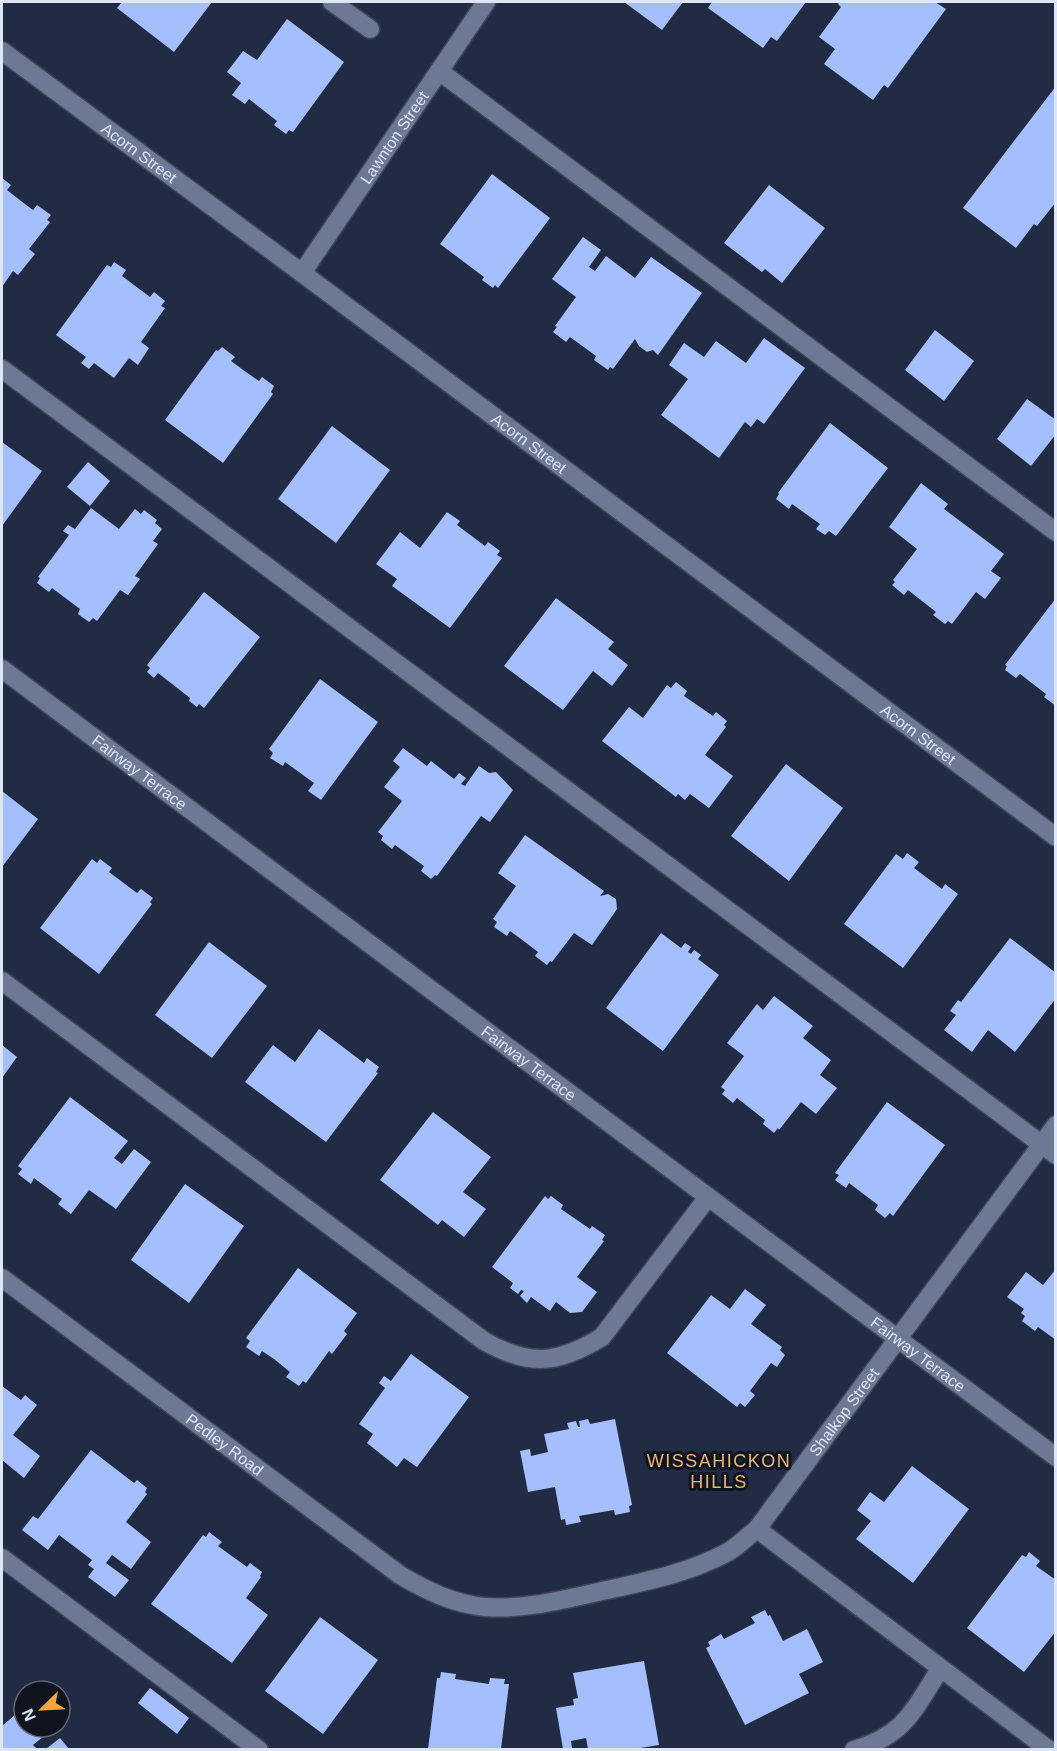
<svg xmlns="http://www.w3.org/2000/svg" width="1057" height="1751" font-family="Helvetica,sans-serif">
<style>
.building{fill:#a4befe}
.lines{fill:none;stroke-linecap:round;stroke-linejoin:round}
.service-casing{stroke:#3e455a;stroke-width:21}
.minor-casing{stroke:#3e455a;stroke-width:21}
.service{stroke:#6c7894;stroke-width:18}
.minor{stroke:#6c7894;stroke-width:18}
.labels{text-anchor:middle;dominant-baseline:central;stroke-width:6;stroke-linejoin:round;paint-order:stroke}
.street-label{font-size:16px;fill:#dee5f5;stroke:#0f141f}
.neighbourhood-label{font-size:18px;letter-spacing:1.5px;fill:#e9b777;stroke:#0f141f}
</style>
<rect width="100%" height="100%" fill="#212b43"/>
<g class="building">
<path d="M122,2h90l-38,50 -57,-44z"/>
<path d="M624,2h59l-21,28z"/>
<path d="M712,2h94l-29,39 -6,-4 -8,11 -55,-40z"/>
<path d="M840,2h95l11,7 -58,79 -4,-3 -11,15 -49,-36 11,-15 -16,-12 22,-30 -3,-3z"/>
<path d="M287,19l57,43 -51,70 -4,-2 -3,4 -12,-9 3,-4 -28,-22 -4,5 -13,-9 9,-12 -14,-11 16,-21 14,9z"/>
<path d="M1056,86v116l-19,24 -3,-2 -18,24 -53,-40z"/>
<path d="M492,174l58,44 -52,70 -3,-3 -2,3 -11,-8 2,-3 -44,-33z"/>
<path d="M2,178l9,7 -4,5 14,11 12,9 4,-5 14,10 -4,5 3,2 -21,27 6,5 -17,21 -5,-4 -11,16z"/>
<path d="M769,185l56,43 -43,55 -17,-14 -3,3 -38,-29z"/>
<path d="M583,237l18,13 -12,17 6,4 11,-15 29,22 16,-21 51,36 -44,62 -5,-5 -6,2 -8,-6 -4,-7 -22,30 -3,-2 -2,3 -14,-10 2,-4 -26,-19 -4,5 -13,-10 4,-5 -2,-1 21,-29 -24,-18z"/>
<path d="M114,262l12,8 -4,6 28,21 4,-5 11,9 -4,5 4,2 -24,34 8,6 -11,17 -9,-7 -15,20 -20,-15 -5,6 -8,-6 5,-6 -30,-22 51,-70 4,2z"/>
<path d="M935,330l39,31 -30,40 -39,-31z"/>
<path d="M764,338l41,30 -41,56 -7,-5 -6,8 -6,-5 -26,36 -58,-43 27,-36 -19,-14 15,-22 20,14 12,-16 30,22z"/>
<path d="M222,347l13,10 -4,4 15,11 13,9 3,-4 12,9 -3,6 2,2 -50,69 -58,-43 51,-70 2,1z"/>
<path d="M1027,399l29,21v14l-25,32 -34,-27z"/>
<path d="M830,423l58,45 -52,68 -7,-5 -4,4 -9,-6 4,-5 -28,-20 -3,5 -13,-10 3,-5 -1,-1z"/>
<path d="M332,426l58,44 -54,73 -58,-44z"/>
<path d="M2,442l40,29 -40,55z"/>
<path d="M88,462l22,19 -20,25 -23,-19z"/>
<path d="M921,483l27,21 -4,5 60,45 -13,17 10,7 -16,21 -9,-7 -24,32 -4,-3 -3,3 -12,-9 3,-3 -28,-22 -4,5 -12,-10 3,-3 -2,-2 24,-31 -28,-22z"/>
<path d="M91,508l28,21 16,-20 6,5 3,-4 13,10 -2,3 7,6 -9,12 5,3 -23,32 5,3 -12,16 -8,-5 -23,31 -4,-3 -4,4 -11,-8 2,-5 -28,-21 -3,4 -12,-9 3,-5 -2,-1 31,-42 -6,-4 5,-6 7,4z"/>
<path d="M447,512l13,9 -3,4 28,21 3,-4 12,9 -3,4 5,3 -52,70 -58,-42 5,-7 -21,-15 24,-32 20,16z"/>
<path d="M204,592l56,45 -56,71 -5,-4 -2,3 -8,-6 1,-3 -32,-25 -4,5 -7,-6 3,-4 -3,-3z"/>
<path d="M556,598l58,44 -6,7 20,16 -16,21 -19,-15 -30,39 -59,-44z"/>
<path d="M1056,598v108l-12,-9 2,-3 -26,-20 -4,4 -11,-8 2,-4 -2,-1z"/>
<path d="M320,679l58,43 -57,78 -13,-9 6,-8 -29,-21 -2,4 -13,-8 3,-5 -4,-4z"/>
<path d="M676,682l11,9 -3,5 29,20 3,-4 11,9 -3,4 2,2 -21,28 28,21 -24,32 -19,-14 -5,6 -7,-6 -2,3 -74,-56 27,-34 14,11 24,-33 4,3z"/>
<path d="M403,748l24,18 4,-5 23,18 5,-6 7,5 -5,6 4,2 14,-20 10,7 7,-1 17,18 -23,32 -9,-6 -44,60 -2,-1 -4,4 -10,-8 3,-5 -29,-21 -3,4 -11,-9 2,-4 -5,-4 24,-31 -18,-14 16,-20 -7,-6z"/>
<path d="M786,764l57,44 -54,73 -58,-45z"/>
<path d="M2,791l36,28 -36,48z"/>
<path d="M525,835l79,56 -4,5 8,-2 8,5 1,10 -25,36 -18,-12 -22,29 -2,-1 -3,4 -12,-9 3,-4 -17,-13 -11,-8 -3,5 -13,-9 3,-5 -4,-3 23,-33 -18,-13z"/>
<path d="M907,853l12,9 -5,6 28,21 3,-5 13,10 -55,74 -59,-44 52,-70 7,5z"/>
<path d="M92,859l5,4 3,-4 12,9 -3,4 28,21 4,-4 12,9 -3,4 2,2 -53,70 -59,-46z"/>
<path d="M661,933l20,15 4,-5 6,4 -3,5 3,2 3,-4 7,5 -3,4 21,16 -56,76 -57,-43z"/>
<path d="M1010,938l46,35v25l-41,54 -27,-22 -16,22 -28,-22 12,-15 -6,-4 8,-11 3,2z"/>
<path d="M209,942l58,44 -55,72 -57,-43z"/>
<path d="M774,996l39,30 -10,12 28,22 -11,15 17,13 -21,26 -15,-12 -22,28 -1,-2 -4,5 -11,-9 2,-4 -28,-22 -4,5 -11,-9 3,-4 -4,-3 23,-31 -17,-13 30,-39 6,6z"/>
<path d="M319,1029l45,34 3,-5 12,9 -3,5 2,1 -52,69 -81,-60 28,-37 22,17z"/>
<path d="M2,1045l15,12 -15,21z"/>
<path d="M70,1097l58,44 -14,17 8,6 12,-15 17,13 -35,47 -27,-19 -18,24 -13,-10 4,-5 -28,-21 -3,6 -13,-10 4,-5 -4,-3z"/>
<path d="M887,1102l58,43 -52,71 -3,-3 -5,5 -10,-8 3,-5 -29,-22 -3,5 -11,-8 4,-5 -4,-2z"/>
<path d="M433,1112l58,45 -28,35 23,17 -22,28 -22,-17 -4,5 -58,-45z"/>
<path d="M185,1184l59,42 -55,77 -58,-43z"/>
<path d="M545,1196l3,3 3,-3 12,9 -2,4 29,20 2,-3 13,9 -3,5 2,1 -27,36 20,15 -15,20 -12,1 -14,-11 -6,9 -19,-14 -4,6 -7,-7 4,-5 -3,-1 -3,4 -8,-6 3,-5 -21,-16z"/>
<path d="M298,1268l59,45 -13,18 3,3 -15,20 -3,-3 -23,32 -3,-2 -4,5 -13,-9 4,-5 -16,-13 -12,-8 -3,5 -13,-9 4,-6 -4,-3z"/>
<path d="M1056,1269v71l-18,-13 -3,4 -13,-10 3,-5 -4,-3 3,-4 -17,-12 19,-25 17,13z"/>
<path d="M745,1289l21,16 -15,19 31,23 -2,3 5,5 -8,12 -6,-4 -21,28 5,4 -10,12 -5,-4 -3,4 -70,-54 44,-58 19,14z"/>
<path d="M411,1354l58,43 -52,70 -13,-9 -7,9 -30,-24 6,-9 -14,-10 26,-36 -6,-5 5,-7 7,5z"/>
<path d="M2,1386l19,14 4,-5 12,10 -24,30 27,21 -16,22 -22,-18z"/>
<path d="M588,1419l2,5 25,-5 17,86 -3,1 1,6 -15,3 -1,-5 -35,6 2,6 -15,3 -1,-6 -4,1 -6,-33 -27,5 -8,-41 10,-2 1,7 17,-4 -4,-18 25,-5 -2,-6 9,-2 2,6h2l-1,-6z"/>
<path d="M91,1450l43,33 3,-3 10,8 -2,4 2,2 -21,28 25,20 -20,27 -19,-14 -6,8 23,17 -14,17 -27,-20 6,-8 -6,-4 4,-5 -33,-25 -11,15 -26,-20 11,-14 5,3z"/>
<path d="M912,1466l57,43 -56,74 -57,-44 15,-18 -14,-11 13,-18 14,10z"/>
<path d="M209,1532l13,10 -4,4 29,21 3,-4 12,9 -2,4 1,1 -15,21 22,17 -36,48 -81,-59 52,-69 3,2z"/>
<path d="M1029,1552l11,9 -4,5 20,14v51l-32,41 -57,-44 55,-73 4,2z"/>
<path d="M765,1610l3,6 2,-1 13,26 24,-12 16,33 -24,12 10,19 -64,32 -39,-77 4,-2 -2,-4 13,-8 3,5 31,-16 -4,-6z"/>
<path d="M320,1617l58,43 -55,74 -58,-43z"/>
<path d="M644,1661l15,84 -25,4h-46l-2,-11 -15,3 1,7 -9,1 -7,-41 18,-3 -1,-6 5,-1 -5,-25z"/>
<path d="M441,1672l15,2 -1,5 34,5 1,-6 15,1 -1,5h5l-8,65h-73l9,-71h3z"/>
<path d="M150,1688l39,30 -12,16 -39,-31z"/>
<path d="M24,1707v20h31l-22,18 4,4h-35v-23z"/>
<path d="M60,1738l9,11h-23z"/>
</g>
<g class="lines">
<g class="service-casing">
<g id="service">
<path d="M332,2l38,27"/>
<path d="M439,71l617,461"/>
<path d="M2,369l1054,786"/>
<path d="M2,981l482,360c46,26 74,23 118,-4l106,-140"/>
<path d="M757,1529l292,221"/>
<path d="M2,1558l257,192"/>
<path d="M854,1750c51,-15 59,-39 86,-81"/>
</g>
</g>
<g class="minor-casing">
<g id="minor">
<path id="s1" d="M2,51l300,222 754,564"/>
<path id="s2" d="M302,273l184,-271"/>
<path id="s3" d="M2,669l1054,788"/>
<path id="s4" d="M2,1278l398,297c27,16 54,29 85,32 38,3 76,-7 113,-15 45,-10 89,-18 130,-40 10,-6 20,-16 29,-23l299,-404"/>
</g>
</g>
<use href="#service" class="service"/>
<use href="#minor" class="minor"/>
</g>
<g class="labels">
<g class="street-label">
<text stroke="none"><textPath href="#s2" startOffset="164">Lawnton Street</textPath></text>
<text stroke="none"><textPath href="#s1" startOffset="171">Acorn Street</textPath></text>
<text stroke="none"><textPath href="#s1" startOffset="657">Acorn Street</textPath></text>
<text stroke="none"><textPath href="#s1" startOffset="1143">Acorn Street</textPath></text>
<text stroke="none"><textPath href="#s3" startOffset="172">Fairway Terrace</textPath></text>
<text stroke="none"><textPath href="#s3" startOffset="658">Fairway Terrace</textPath></text>
<text stroke="none"><textPath href="#s3" startOffset="1144">Fairway Terrace</textPath></text>
<text stroke="none"><textPath href="#s4" startOffset="1022">Shalkop Street</textPath></text>
<text stroke="none"><textPath href="#s4" startOffset="278">Pedley Road</textPath></text>
</g>
<g class="neighbourhood-label">
<text x="719" y="1461">WISSAHICKON<tspan x="719" dy="21">HILLS</tspan></text>
</g>
</g>
<rect width="1057" height="1751" fill="none" stroke="#dee5f5" stroke-width="6"/>
<g transform="translate(42 1709) rotate(246)"><circle r="28" fill="#0f141f" stroke="#626875" stroke-width="1.5"/>
<path d="M0-4.5L10 22L0 15L-10 22Z" fill="#f0a73e"/>
<text y="-9" font-size="16" font-weight="bold" text-anchor="middle" fill="#dee5f5">N</text>
</g>
</svg>
